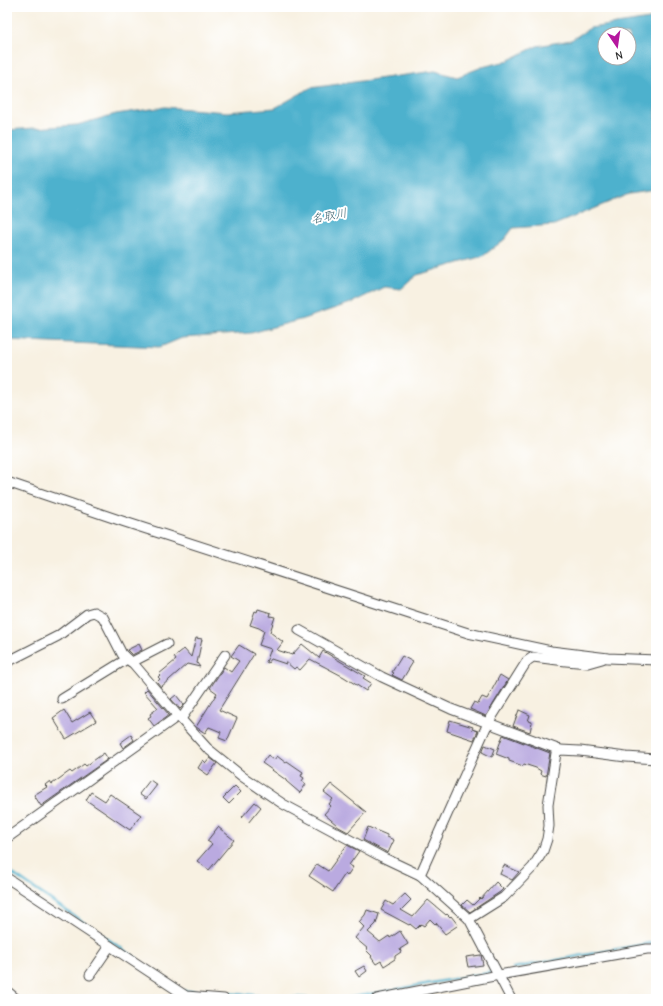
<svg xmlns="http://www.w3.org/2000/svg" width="663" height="1006" font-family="'Comic Neue','Klee One',sans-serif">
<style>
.water{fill:#4eb1cd;stroke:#3c6e7c;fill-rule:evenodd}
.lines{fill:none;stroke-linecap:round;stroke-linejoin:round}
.stream{stroke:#4eb1cd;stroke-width:2.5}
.building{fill:#baaae0}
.minor-casing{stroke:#4a4946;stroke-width:11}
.tertiary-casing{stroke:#4a4946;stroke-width:14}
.minor{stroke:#fff;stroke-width:9}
.tertiary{stroke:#fff;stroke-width:12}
.labels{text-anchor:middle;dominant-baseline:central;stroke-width:4;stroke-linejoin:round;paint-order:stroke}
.water-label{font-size:12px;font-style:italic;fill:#39616c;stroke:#fff}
</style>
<rect width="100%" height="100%" fill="#fff"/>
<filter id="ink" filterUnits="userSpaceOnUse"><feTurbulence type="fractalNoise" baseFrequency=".025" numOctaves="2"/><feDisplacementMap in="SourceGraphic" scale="8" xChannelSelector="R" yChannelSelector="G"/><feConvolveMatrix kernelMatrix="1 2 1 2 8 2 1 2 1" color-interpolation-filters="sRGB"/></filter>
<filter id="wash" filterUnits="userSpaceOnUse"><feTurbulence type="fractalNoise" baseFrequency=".012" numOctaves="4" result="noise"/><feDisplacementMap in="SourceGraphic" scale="16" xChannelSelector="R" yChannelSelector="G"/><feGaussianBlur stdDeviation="0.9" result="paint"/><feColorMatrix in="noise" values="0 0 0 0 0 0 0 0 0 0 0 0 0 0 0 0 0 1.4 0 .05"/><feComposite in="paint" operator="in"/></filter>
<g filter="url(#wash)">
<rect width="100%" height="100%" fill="#f8f1e2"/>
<path class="water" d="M656,18v172l-27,4 -75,31 -41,3 -8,11 -22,17 -66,19 -16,14 -17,-2 -33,16 -48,16 -52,14 -69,5 -22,9 -153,-7v-210l70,-5 39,-11 49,-7 62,5 48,-4 35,-20 125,-17 22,6 25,-10 25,-6 30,-15 34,-6 19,-12zM605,34h24v24h-24z"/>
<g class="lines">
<g class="stream">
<path d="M7,870l130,89"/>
<path d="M513,968l137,-25h6"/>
<path d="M185,991l135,8"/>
<path d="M343,999l149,-27"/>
</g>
</g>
<g id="blocks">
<g class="building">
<path d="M258,609l13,4 -1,3 5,1 -5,15 13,10 -6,8 15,5 10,-11 17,14 4,-7 42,25 -2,2 8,5 -5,8 -22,-14 -34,-18 -10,11 -4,-3 -2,2 -8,-7v2l-15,-5 -3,4 -2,-1 5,-13 -12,-4 5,-14 -5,-3 -9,-3 5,-14 2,1z"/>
<path d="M196,638l6,1 -5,24 3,4 -13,-3 -26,23 -4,-5 3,-3 -2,-2 2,-2 -1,-1 17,-14 -2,-3 10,-8 7,8z"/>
<path d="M139,644l3,6 -10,5 -5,-5z"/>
<path d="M239,645l15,9 -35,56 18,8 -10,23 -8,-3 2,-6 -12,-5 -4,6 -9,-6 21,-34 -7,-5 14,-21 7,5 8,-11 -8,-5z"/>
<path d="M402,656l11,6 -11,18 -10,-5 2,-2 -2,-1z"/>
<path d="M500,675l8,5 -22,36 -16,-7 4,-7 4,2 4,-7 5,2z"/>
<path d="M147,689l22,26 -15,11 -6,-8 3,-2 -1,-2 8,-6 -14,-16z"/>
<path d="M176,695l8,10 -4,4 -9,-10z"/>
<path d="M64,710l8,13 18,-11 6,9 -30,18 -13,-21z"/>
<path d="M519,710l11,5 -2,6 4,1 -2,10 -17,-6z"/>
<path d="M450,720l23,7 -1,2 6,2 -4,9 -27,-9z"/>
<path d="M131,735l3,5 -11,8 -3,-5z"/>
<path d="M503,735l47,18 -4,23 -6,-2 1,-3 -5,-3 -12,-4 -1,2 -14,-5v-2l-13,-5z"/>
<path d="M485,745l10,4 -3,8 -10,-5z"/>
<path d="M104,753l4,6 -67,47 -7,-11 13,-8 -2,-2 5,-4 2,3 18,-13 2,2 12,-9 2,2z"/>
<path d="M268,755l6,5 3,-4 9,7 1,-2 16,11 -2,4 3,2 -2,3 4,3 -6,9 -14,-12v-1l-24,-17z"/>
<path d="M210,758l7,5 -9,12 -10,-7 5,-8 3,3z"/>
<path d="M150,780l7,5 -11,14 -7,-5z"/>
<path d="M331,784l35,28 -18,20 -11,-6v-1l-13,-11 7,-8 -2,-2 4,-5 -9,-7z"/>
<path d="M235,786l6,6 -12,12 -6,-6z"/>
<path d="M91,792l14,9 5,-7 31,21 -11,15 -44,-30z"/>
<path d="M255,802l6,5 -13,16 -6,-6z"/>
<path d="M218,827l16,13 -25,30 -12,-9 15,-17 -5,-3z"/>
<path d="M368,827l19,8v2l7,3 -6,13 -25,-13z"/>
<path d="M347,845l12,6 -10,14 4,2 -6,9 -2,-2 -12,18 -24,-16 8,-12 11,7z"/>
<path d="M504,865l15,7 -7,8 -12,-6z"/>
<path d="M496,882l7,7 -3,3 -30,20 -8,-7 5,-5 6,5 7,-7 1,1z"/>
<path d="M405,894l6,6 -10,10 12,7 15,-17 18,15 1,-1 3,3 1,-1 7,9 -1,1 -12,8 -9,-11 -1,1 -5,-5 -6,7 -3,-2 -5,5 -6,-5 -1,1 -28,-15 5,-9 7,4z"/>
<path d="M367,910l12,4 -3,10 -8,8 12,10 9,-6 1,2 10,-7 8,13 -8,5 1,3 -6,4v3l-11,7 -3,-5 -5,3 -5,-7 1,-1 -6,-6 2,-1 -13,-11 9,-11 -5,-5 6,-7z"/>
<path d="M481,955l2,10 -15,2 -2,-10z"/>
<path d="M364,966l3,5 -8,6 -4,-6z"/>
</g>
</g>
</g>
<g filter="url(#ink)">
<use href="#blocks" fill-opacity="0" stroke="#4a4946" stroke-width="1"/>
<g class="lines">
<g class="minor-casing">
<g id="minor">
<path d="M7,482l118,40 343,111 83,18 57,7 48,2"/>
<path d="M299,630l83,47 69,32 109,41"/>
<path d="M7,662l51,-26 29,-22 7,-2 9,5 19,37 5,5"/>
<path d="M62,699l65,-40 4,3"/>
<path d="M178,716l29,32 36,29 40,27 99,53 38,18 49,44 42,80"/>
<path d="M181,719l44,-64"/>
<path d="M7,838l171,-122 -46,-54 35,-18"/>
<path d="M420,875l68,-152 39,-62 6,-4 33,4 22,2 14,-4"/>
<path d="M7,878l179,118 38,3"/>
<path d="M469,919l35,-22 29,-30 10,-16 4,-12 2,-13 -1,-21 8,-52 4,-3 20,1 46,6 30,2"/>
<path d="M90,975l20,-29"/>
<path d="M377,999l122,-24 148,-26h9"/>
</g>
</g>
<g class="tertiary-casing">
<path id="tertiary" d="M7,993l7,6"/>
</g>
<use href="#minor" class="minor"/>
<use href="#tertiary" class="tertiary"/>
</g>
</g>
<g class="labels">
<g class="water-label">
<text transform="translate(329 216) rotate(-11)">名取川</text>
</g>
</g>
<rect width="663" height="1006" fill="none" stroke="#fff" stroke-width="24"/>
<g transform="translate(617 46) rotate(167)"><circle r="19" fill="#ffffff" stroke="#aaaaaa"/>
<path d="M0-3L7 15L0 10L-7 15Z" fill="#b5179e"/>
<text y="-6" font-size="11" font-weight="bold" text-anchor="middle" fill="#2b2b2b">N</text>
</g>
</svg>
